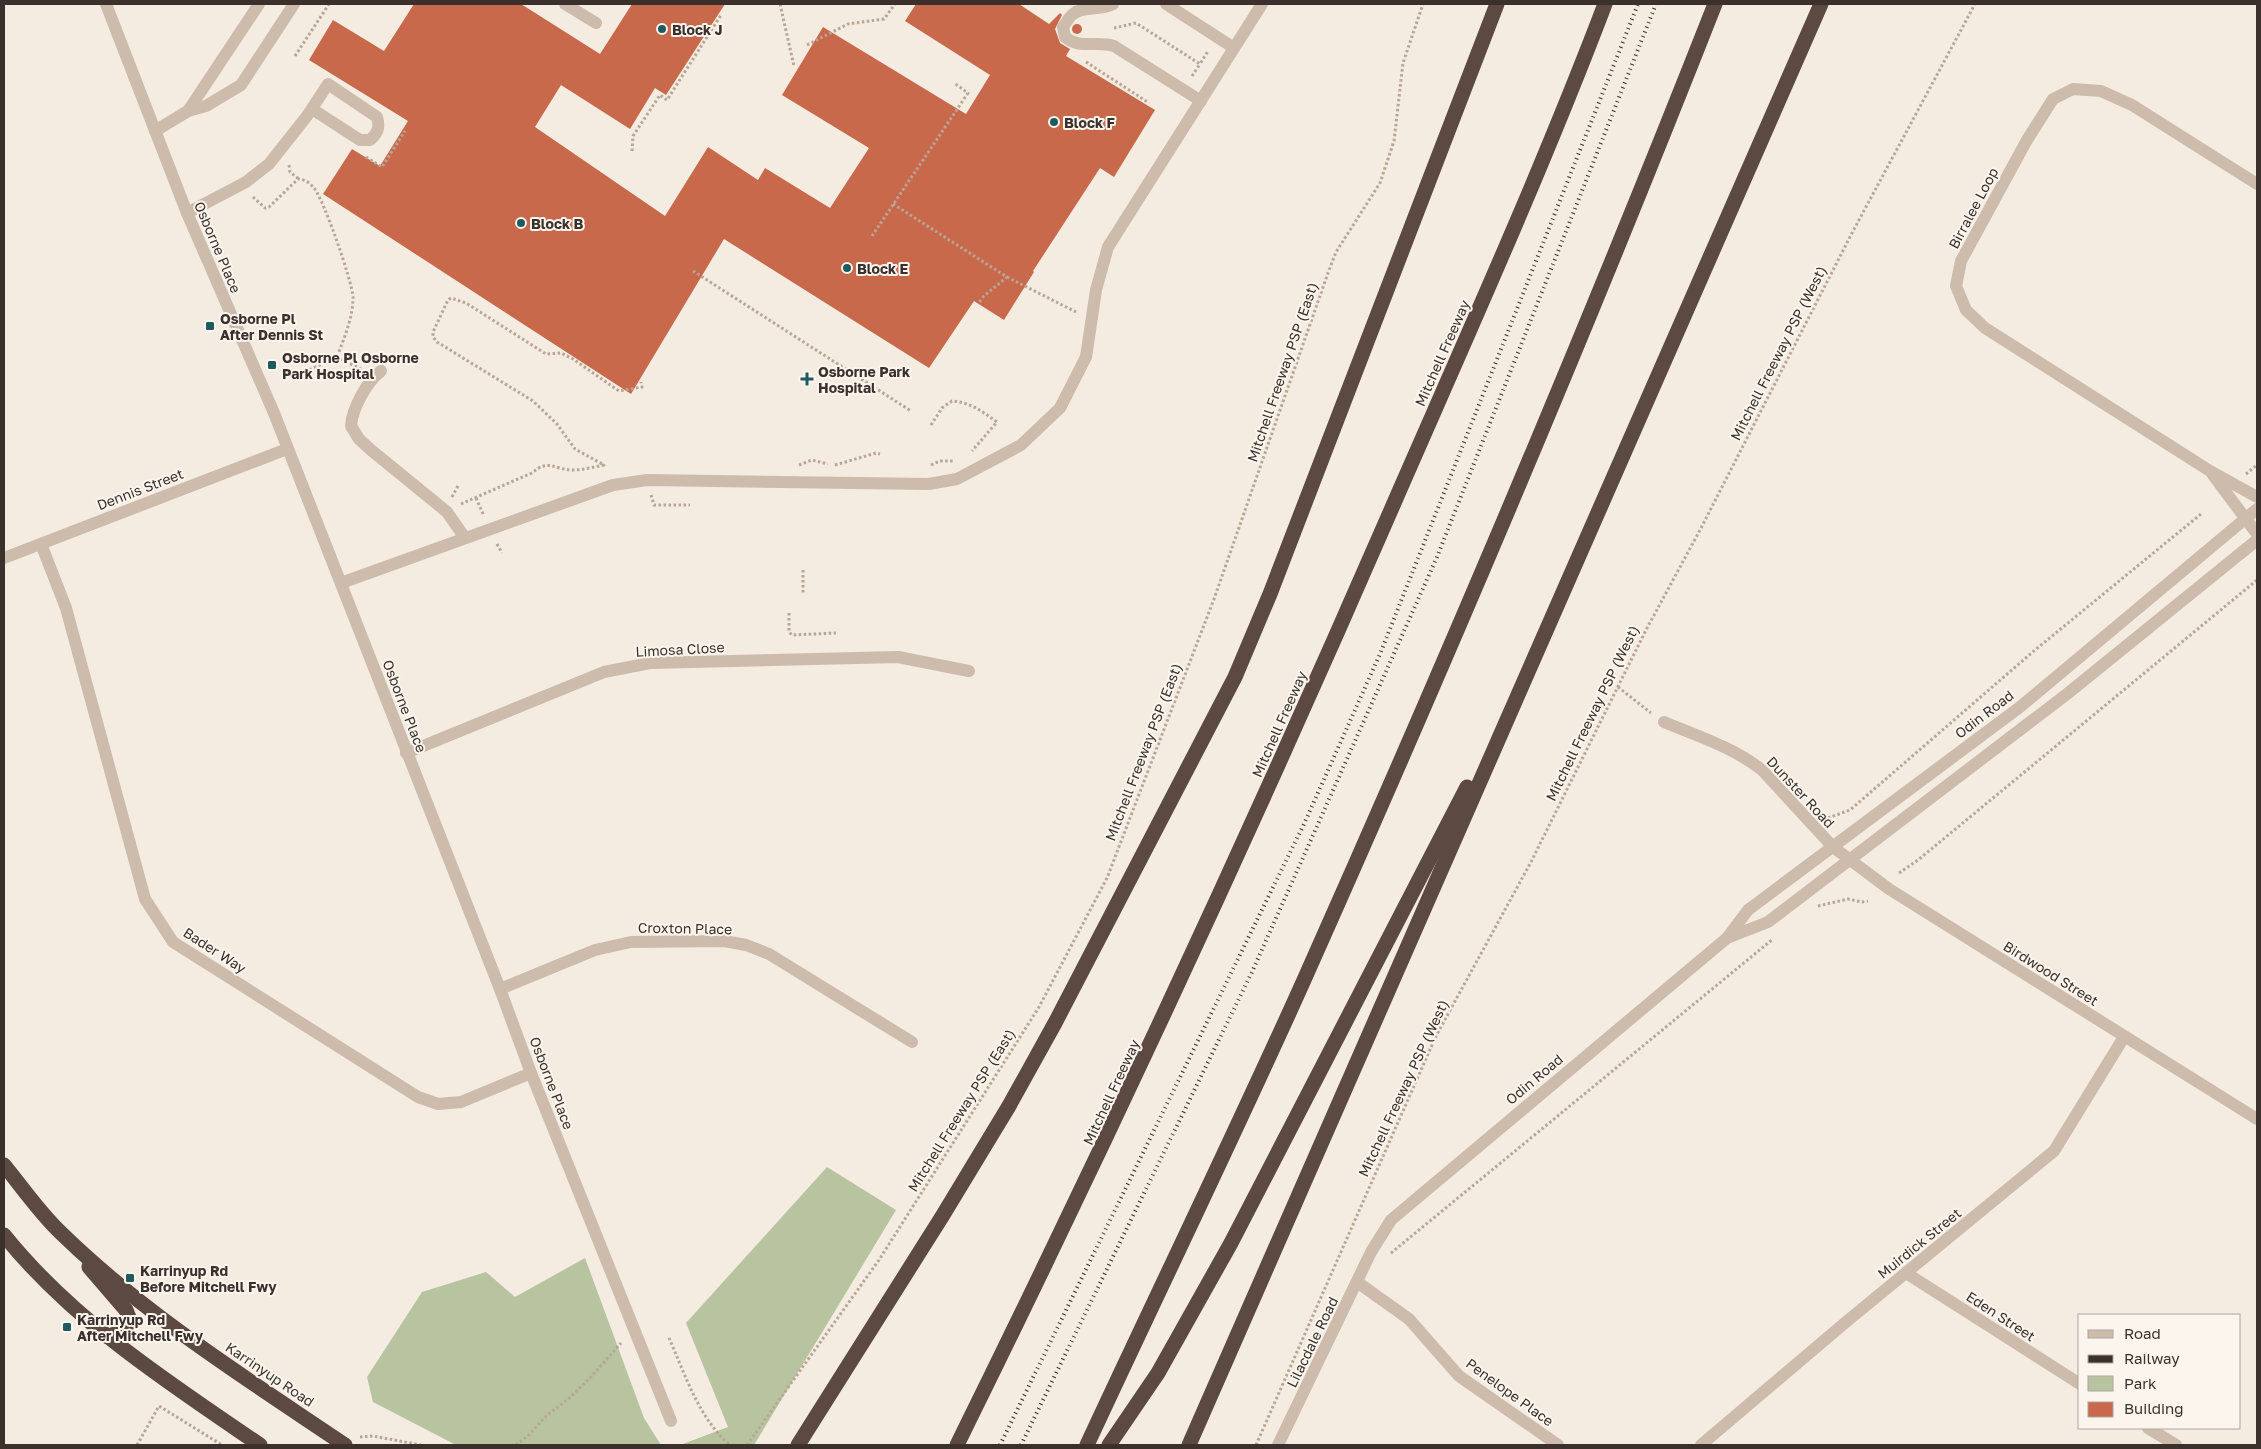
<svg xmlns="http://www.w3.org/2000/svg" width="2261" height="1449" font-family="'Golos Text',sans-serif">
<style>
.green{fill:#b8c4a0}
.building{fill:#c8694b}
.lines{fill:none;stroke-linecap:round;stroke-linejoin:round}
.path{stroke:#b9a596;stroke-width:3;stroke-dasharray:2.5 2.5;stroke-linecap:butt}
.minor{stroke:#cdbbac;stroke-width:12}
.highway{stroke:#5c4a42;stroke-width:15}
.rail{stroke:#3b302b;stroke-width:4;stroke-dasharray:1 4;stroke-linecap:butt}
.poi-dot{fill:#1f5a5e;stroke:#fbf5ee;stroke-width:2}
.labels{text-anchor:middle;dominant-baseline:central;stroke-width:4;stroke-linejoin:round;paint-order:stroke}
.poi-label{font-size:14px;font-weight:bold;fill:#3b302b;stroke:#fbf5ee;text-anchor:start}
.street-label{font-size:14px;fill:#3b302b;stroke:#fbf5ee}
</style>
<rect width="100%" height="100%" fill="#f4ebe1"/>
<g class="green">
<path d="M827,1167l69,43 -142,235h-74l48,-18 -42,-104z"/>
<path d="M585,1258l59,160 17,27h-205l-83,-43 -6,-25 55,-85 64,-20 29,25z"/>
</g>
<g class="building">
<path d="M414,4h107l79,50 32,-50h93l-59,91 -11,-7 -25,41 -69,-44 -26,42 130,89 43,-69 50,33 7,-12 65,40 39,-60 -87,-53 41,-68 143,87 24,-39 -85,-54 11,-17h103l30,20 11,-11 2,2 -7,14 5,14 10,6 -4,7 89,54 -41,67 -14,-9 -67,103 1,1 -30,48 -30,-19 -45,67 -205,-129 -93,155 -308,-200 29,-45 28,17 28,-45 -99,-61 24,-40 51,31z"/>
<circle cx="1077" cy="29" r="5"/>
</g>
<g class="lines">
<g class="path">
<path d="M780,4l14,62"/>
<path d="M1114,28l22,-5 64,41 8,-13"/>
<path d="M807,45l41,-21 36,-5 11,-15"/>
<path d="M295,56l34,-52"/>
<path d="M1086,62l63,41"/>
<path d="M1192,76l8,-12"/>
<path d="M632,151l1,-15 27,-41 7,5 54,-85"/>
<path d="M366,157l16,10 23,-36"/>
<path d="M289,165l1,7 9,7"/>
<path d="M253,197l12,11 4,-1 29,-28c6,0 12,4 16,9 10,12 38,93 39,109 0,21 -9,41 -16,60"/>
<path d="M893,204l114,73 -23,19 -6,8"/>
<path d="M872,236l96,-143 -14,-10"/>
<path d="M693,271l218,140"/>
<path d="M1007,277l69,35"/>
<path d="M305,372l32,-15 24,12"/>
<path d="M931,425l11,-17 10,-7c18,1 31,11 45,21l-25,29"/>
<path d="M799,465l13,-5 16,4"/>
<path d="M835,465l41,-12 4,1"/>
<path d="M931,465l9,-4h13"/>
<path d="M2246,474l11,-9"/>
<path d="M651,495l3,10h36"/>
<path d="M452,497l6,-11"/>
<path d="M476,498l8,18"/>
<path d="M461,504l71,-31c17,-15 22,-3 41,-3 10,0 21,-3 31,-5l-29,-16 -18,-25 -24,-23 -96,-59 -4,-5v-5l15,-32 3,-2 15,5 80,51 15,-1 12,6 46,32 23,-4 -1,-5"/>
<path d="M497,544l5,9"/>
<path d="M803,570v25"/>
<path d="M789,613v19l3,3 44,-2"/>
<path d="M1618,687l33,26"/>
<path d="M1828,818l22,-8 185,-160 166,-136"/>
<path d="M1899,873l19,-13 339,-280"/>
<path d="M1818,906l30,-7 14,3 6,-1"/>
<path d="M1391,1253l382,-314"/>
<path d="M669,1338c16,36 30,81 61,107"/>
<path d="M360,1437l13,-1 48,9"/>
<path d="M137,1445l22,-39 63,39"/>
<path d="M516,1445l13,-10 17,-19 22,-17 23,-22 30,-34"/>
<path d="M747,1445l132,-185 160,-253 68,-129 107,-279 114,-326 8,-21 44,-69 14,-42 9,-78 20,-59"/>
<path d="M1256,1445l180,-409 95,-174 115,-232 54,-100 152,-297 123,-229"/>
</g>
<g class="minor">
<path d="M106,4l81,209 87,200 226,576 31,84 140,348"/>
<path d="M565,4l31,19"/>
<path d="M1113,4c-12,7 -28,1 -40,10 -4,3 -7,9 -10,13l2,10c15,13 32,3 49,9l87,55"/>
<path d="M1166,4l68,44"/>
<path d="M188,111l71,-107"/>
<path d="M155,131l33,-20 18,-5 35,-21 53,-81"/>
<path d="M2257,184l-125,-79 -31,-14 -28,-2 -20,10 -26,41 -66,121 -5,25 10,24 19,18 225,143 47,26"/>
<path d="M187,213l59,-31 23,-18 38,-48 21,-32 49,33c3,10 1,16 -7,23h-10l-48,-31"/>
<path d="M381,371c-14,10 -29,38 -30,55l8,13 12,11 76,62 18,26"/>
<path d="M2213,475l44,59"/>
<path d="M41,544l25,64 79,291 28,43 245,155 20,7 23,-2 70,-29"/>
<path d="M4,558l283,-109"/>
<path d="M341,583l272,-98 34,-5 282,4 28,-5 64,-34 39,-37 26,-51 10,-67 12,-43 154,-243"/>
<path d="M1664,722c33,14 69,25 98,48l71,77 56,42 368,230"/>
<path d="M406,753l198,-81 46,-9 248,-6 71,14"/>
<path d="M1727,938l41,-16 299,-228 190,-154"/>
<path d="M500,989l95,-39 36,-8 93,-1 22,4 23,9 143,88"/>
<path d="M1906,1273l174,111"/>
<path d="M1357,1282l52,37 50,57 99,69"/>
<path d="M2148,1428l28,17"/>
<path d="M1278,1445l93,-193 20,-32 336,-282 21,-28 272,-203 237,-198"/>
<path d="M1701,1445l145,-123 208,-171 70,-114"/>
</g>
<g class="highway">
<path d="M4,1165c18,22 35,47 56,67 85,83 187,147 285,213"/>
<path d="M4,1235c69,86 165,148 256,210"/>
<path d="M89,1267l37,43 4,10 -5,9 -17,8"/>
<path d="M798,1445l145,-230 66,-109 46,-83 180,-346 35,-83 227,-590"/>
<path d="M957,1445c156,-316 304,-635 444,-958 70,-160 142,-320 204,-483"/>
<path d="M1087,1445c72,-155 147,-309 217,-465 144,-323 282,-648 411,-976"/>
<path d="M1109,1445l49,-72 73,-130 236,-456"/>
<path d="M1189,1445l632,-1441"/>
</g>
<g class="rail">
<path d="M1000,1445l304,-621 76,-170 258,-650"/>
<path d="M1021,1445l231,-473 185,-415 219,-553"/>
</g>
</g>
<g class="poi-dot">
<circle cx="662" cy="29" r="5"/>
<circle cx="1054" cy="122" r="5"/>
<circle cx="521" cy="223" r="5"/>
<circle cx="847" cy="268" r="5"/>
<rect x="205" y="321" width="10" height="10" rx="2.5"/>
<rect x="267" y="360" width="10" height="10" rx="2.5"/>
<path d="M804.5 371.5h5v5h5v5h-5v5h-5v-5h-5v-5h5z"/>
<rect x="125" y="1273" width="10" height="10" rx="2.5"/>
<rect x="62" y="1322" width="10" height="10" rx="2.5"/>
</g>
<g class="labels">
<g class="poi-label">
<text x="672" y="29">Block J</text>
<text x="1064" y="122">Block F</text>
<text x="531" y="223">Block B</text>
<text x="857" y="268">Block E</text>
<text x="220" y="318">Osborne Pl<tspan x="220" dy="16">After Dennis St</tspan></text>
<text x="282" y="357">Osborne Pl Osborne<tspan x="282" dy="16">Park Hospital</tspan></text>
<text x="818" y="371">Osborne Park<tspan x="818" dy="16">Hospital</tspan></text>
<text x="140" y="1270">Karrinyup Rd<tspan x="140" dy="16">Before Mitchell Fwy</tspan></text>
<text x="77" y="1319">Karrinyup Rd<tspan x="77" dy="16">After Mitchell Fwy</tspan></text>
</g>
<g class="street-label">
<text transform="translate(1973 208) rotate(-62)">Birralee Loop</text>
<text transform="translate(218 247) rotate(67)">Osborne Place</text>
<text transform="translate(1442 353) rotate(-66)">Mitchell Freeway</text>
<text transform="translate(1778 353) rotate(-63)">Mitchell Freeway PSP (West)</text>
<text transform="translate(1282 372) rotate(-71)">Mitchell Freeway PSP (East)</text>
<text transform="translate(140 489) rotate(-21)">Dennis Street</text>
<text transform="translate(680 649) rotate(-3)">Limosa Close</text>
<text transform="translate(405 706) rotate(69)">Osborne Place</text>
<text transform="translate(1592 713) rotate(-64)">Mitchell Freeway PSP (West)</text>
<text transform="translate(1984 714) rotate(-37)">Odin Road</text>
<text transform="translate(1279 724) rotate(-66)">Mitchell Freeway</text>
<text transform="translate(1143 752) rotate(-69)">Mitchell Freeway PSP (East)</text>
<text transform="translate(1801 792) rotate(47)">Dunster Road</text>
<text transform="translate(685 928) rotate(1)">Croxton Place</text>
<text transform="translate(215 950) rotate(33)">Bader Way</text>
<text transform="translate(2051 973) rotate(32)">Birdwood Street</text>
<text transform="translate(1534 1079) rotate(-40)">Odin Road</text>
<text transform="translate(552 1083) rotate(69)">Osborne Place</text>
<text transform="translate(1403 1088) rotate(-65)">Mitchell Freeway PSP (West)</text>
<text transform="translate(1111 1092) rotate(-65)">Mitchell Freeway</text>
<text transform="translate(961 1110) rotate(-58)">Mitchell Freeway PSP (East)</text>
<text transform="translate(1919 1243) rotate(-39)">Muirdick Street</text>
<text transform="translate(2001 1316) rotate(33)">Eden Street</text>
<text transform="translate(1312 1342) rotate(-64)">Lilacdale Road</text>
<text transform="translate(270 1374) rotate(34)">Karrinyup Road</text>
<text transform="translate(1510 1392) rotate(36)">Penelope Place</text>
</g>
</g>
<rect width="2261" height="1449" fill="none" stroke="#3b302b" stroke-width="10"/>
<rect x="2078" y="1314" width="162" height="115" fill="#fbf5ee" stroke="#aea6a0"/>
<rect x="2088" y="1330" width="25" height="8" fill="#cdbbac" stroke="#aea6a0"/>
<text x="2124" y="1339" font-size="15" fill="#3b302b">Road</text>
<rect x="2088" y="1355" width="25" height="8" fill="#3b302b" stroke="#aea6a0"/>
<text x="2124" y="1364" font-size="15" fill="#3b302b">Railway</text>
<rect x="2088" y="1376" width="25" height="15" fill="#b8c4a0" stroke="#aea6a0"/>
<text x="2124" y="1389" font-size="15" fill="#3b302b">Park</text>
<rect x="2088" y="1402" width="25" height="15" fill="#c8694b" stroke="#aea6a0"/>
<text x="2124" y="1414" font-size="15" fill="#3b302b">Building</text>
</svg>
